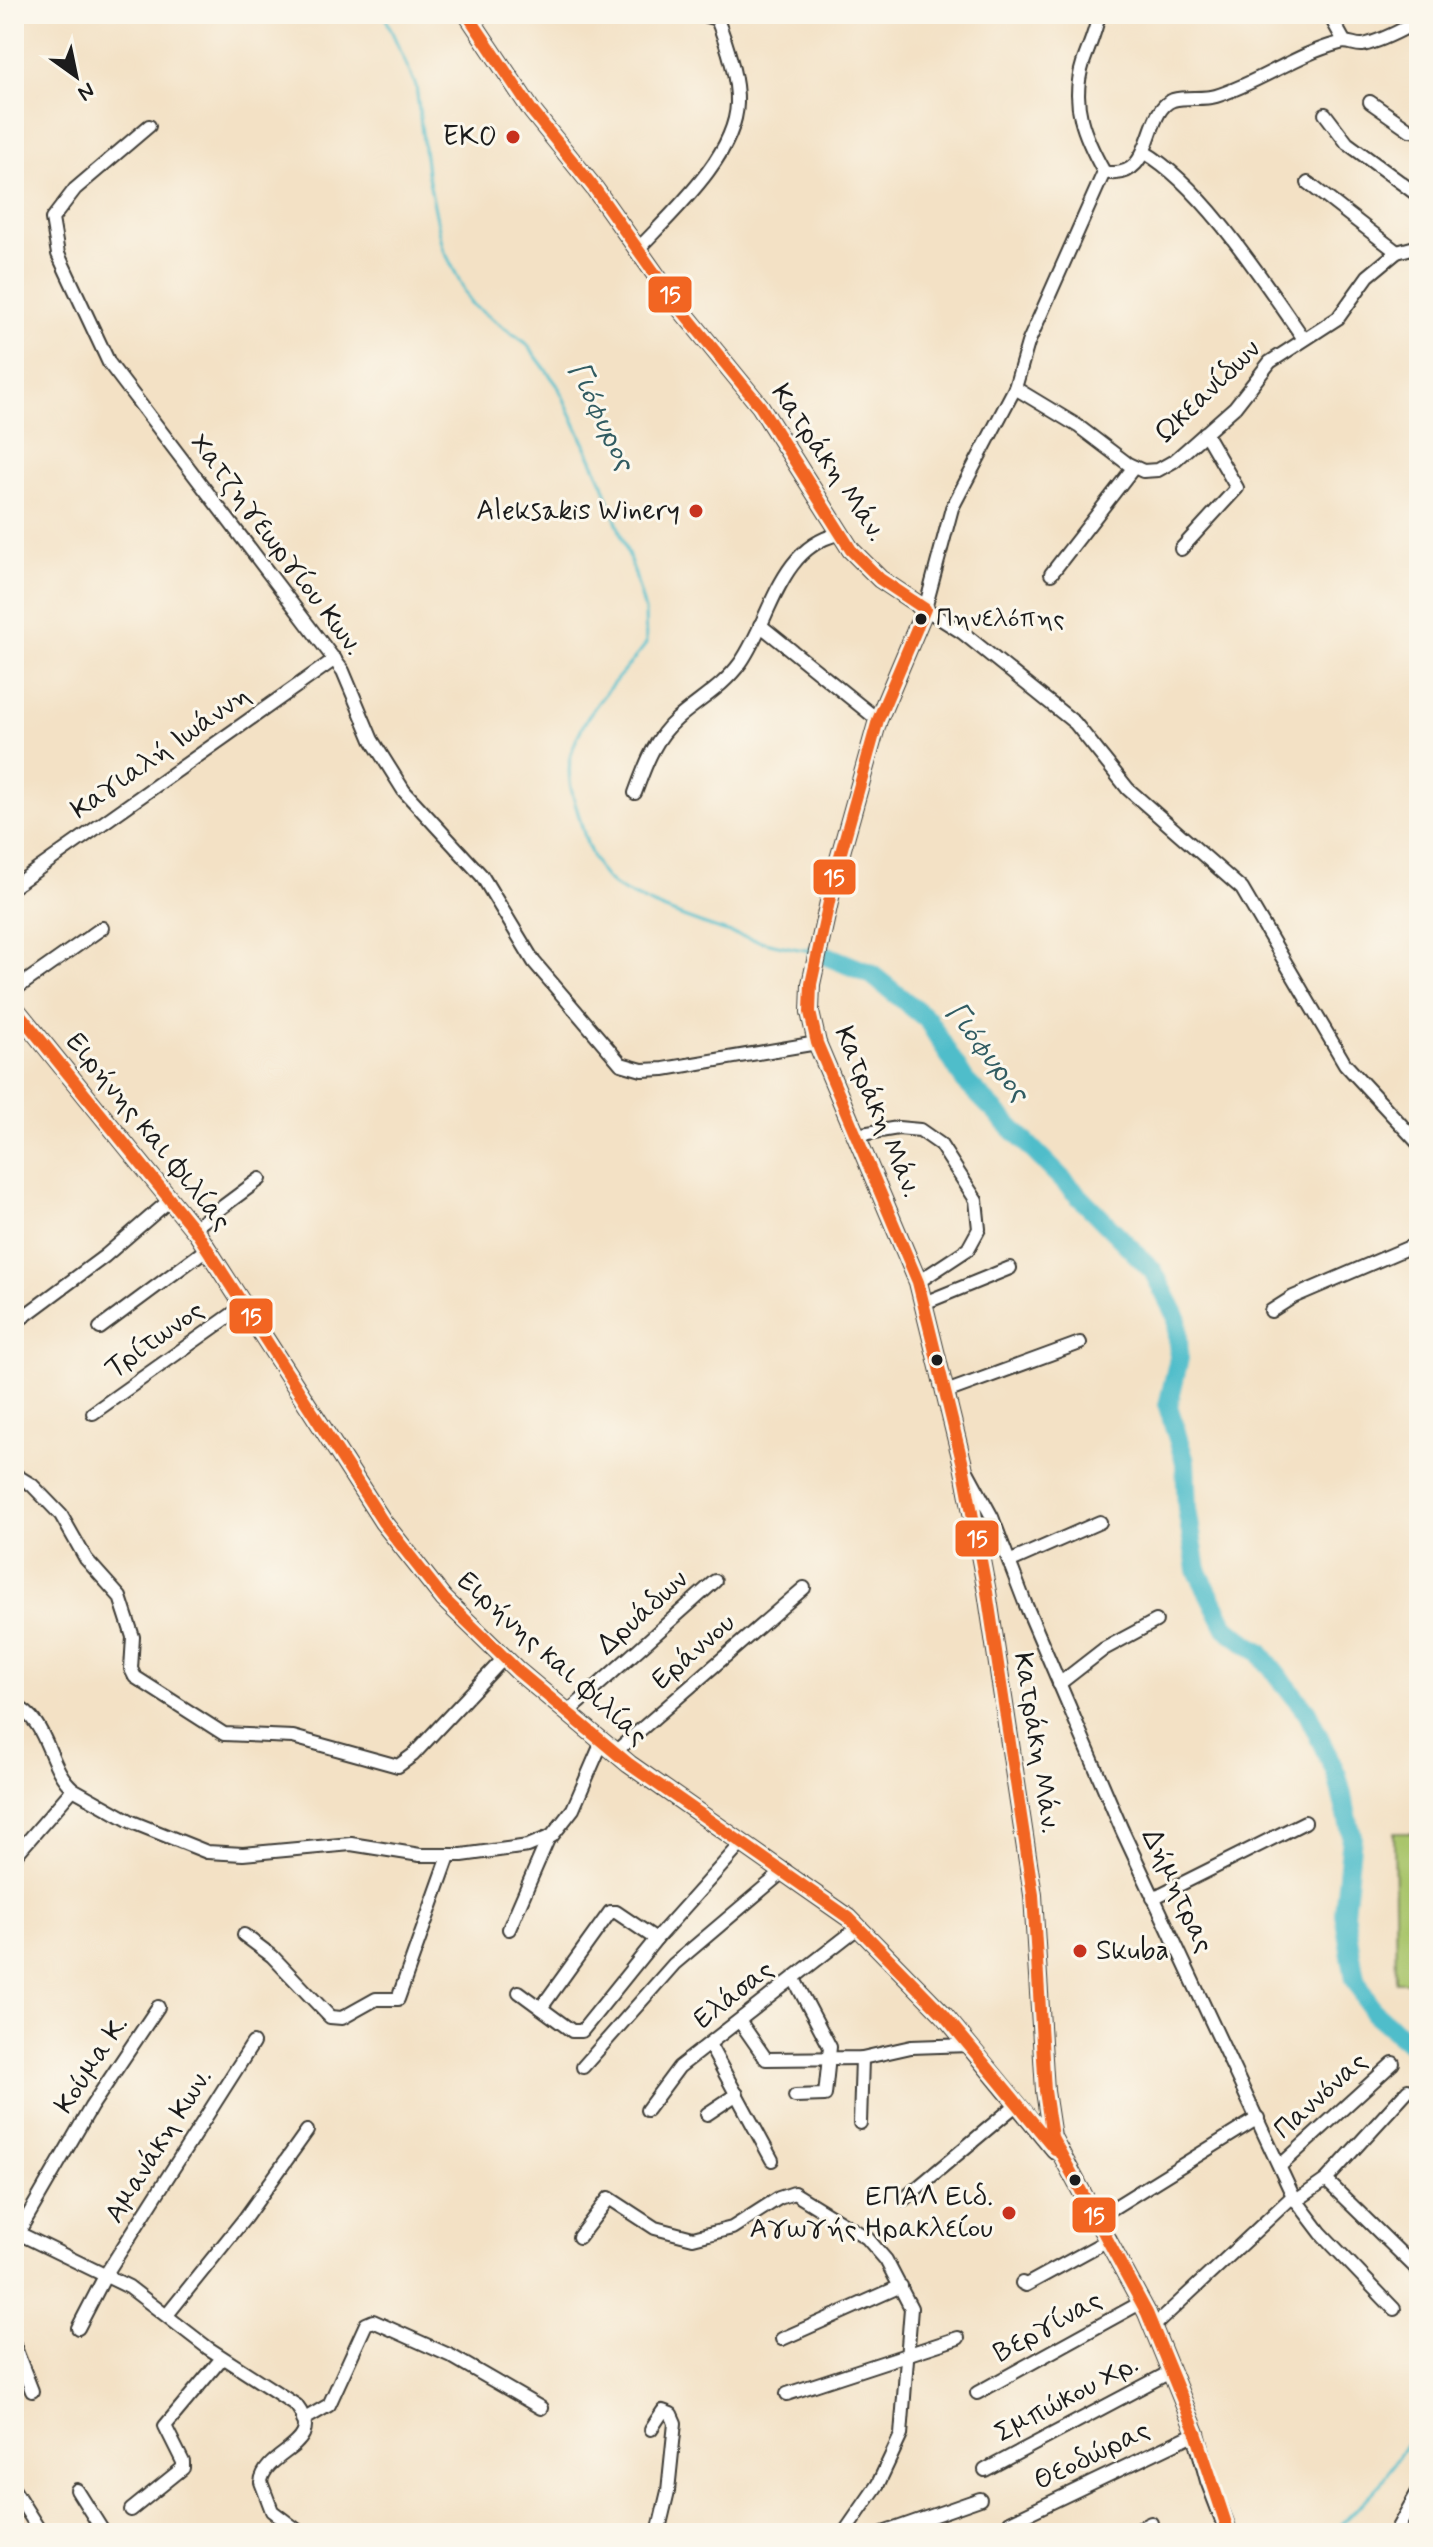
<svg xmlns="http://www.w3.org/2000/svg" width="1433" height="2547" font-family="Mynerve,sans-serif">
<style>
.green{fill:#a9c56b;stroke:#627044;stroke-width:2}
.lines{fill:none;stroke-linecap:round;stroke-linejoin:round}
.stream{stroke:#50bdca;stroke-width:3}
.river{stroke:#50bdca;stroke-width:20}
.minor-casing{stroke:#3c3a35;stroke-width:16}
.tertiary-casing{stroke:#3c3a35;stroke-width:20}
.minor{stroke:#fff;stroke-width:12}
.tertiary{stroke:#fff;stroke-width:16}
.bus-1-casing{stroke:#fbf7ec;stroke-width:18}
.bus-1{stroke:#f26522;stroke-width:12}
.poi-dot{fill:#c8321e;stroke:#fbf7ec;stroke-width:3}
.bus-dot{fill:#1c1c1c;stroke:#fbf7ec;stroke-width:3}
.labels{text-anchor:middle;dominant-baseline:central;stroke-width:6;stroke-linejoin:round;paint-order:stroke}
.bus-label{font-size:26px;fill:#1c1c1c;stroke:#fbf7ec;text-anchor:start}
.poi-label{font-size:28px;fill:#1c1c1c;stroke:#fbf7ec;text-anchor:end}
.street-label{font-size:28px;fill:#1c1c1c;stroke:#fbf7ec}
.water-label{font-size:30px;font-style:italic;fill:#315c62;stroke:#fbf7ec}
.line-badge{stroke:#fbf7ec;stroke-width:3}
.badge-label{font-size:22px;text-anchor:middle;font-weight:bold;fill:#fff}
</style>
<rect width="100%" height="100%" fill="#fbf7ec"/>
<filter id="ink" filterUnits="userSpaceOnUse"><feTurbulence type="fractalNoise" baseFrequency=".0125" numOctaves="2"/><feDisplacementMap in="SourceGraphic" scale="16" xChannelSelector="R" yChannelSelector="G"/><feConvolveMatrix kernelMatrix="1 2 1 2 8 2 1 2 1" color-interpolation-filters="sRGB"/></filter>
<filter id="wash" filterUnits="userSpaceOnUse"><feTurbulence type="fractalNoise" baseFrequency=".006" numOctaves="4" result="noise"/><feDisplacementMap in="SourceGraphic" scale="32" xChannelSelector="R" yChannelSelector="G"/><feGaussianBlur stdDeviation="1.8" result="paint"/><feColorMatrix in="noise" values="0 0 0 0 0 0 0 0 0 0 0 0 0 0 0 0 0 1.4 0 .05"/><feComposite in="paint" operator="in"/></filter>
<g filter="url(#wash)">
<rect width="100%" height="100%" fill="#f3e1c5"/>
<path class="green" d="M1394,1833h25v149h-23z"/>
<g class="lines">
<g class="stream">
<path d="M384,14l32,72 11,86 16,76 28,56 55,39 32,43 45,98 31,87 11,40 1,33c-25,33 -59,63 -73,104 -8,23 -2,43 5,65 6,22 13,49 29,66 11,12 28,17 42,24 53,23 105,40 163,48"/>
<path d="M1333,2533l49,-50 30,-48 7,-28"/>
</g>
<path class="river" d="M817,952l54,22 56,45 38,62 188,190 24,47 2,40 -11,48 17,56 2,47 10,61 29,58 34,25 47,59 30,63 15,61 -8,77 11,66 18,33 46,39"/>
</g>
</g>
<g filter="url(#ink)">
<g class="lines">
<g class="minor-casing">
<g id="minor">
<path d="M699,14l18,5"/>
<path d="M1099,14c-3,17 -10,32 -16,49 -13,41 1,73 21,109 52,11 38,-61 69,-72 13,-4 29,0 43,-4 43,-13 80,-42 124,-53 8,-3 15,3 23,2 14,-3 33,-12 46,-19l3,-4 -3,-8"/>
<path d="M1329,14l15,27"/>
<path d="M1370,102l40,28 9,1"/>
<path d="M1325,114l22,29 72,53"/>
<path d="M149,126l-74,63 -23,30 6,35 51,109 234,308 29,69 32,51 78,85 52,86 87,102 21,6 22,-1 153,-26"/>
<path d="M1144,152c60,35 120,130 160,187"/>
<path d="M1104,172l-76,171 -13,45 -63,120 -27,101 38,24 112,90 53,66 114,100 103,175 74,80"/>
<path d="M1308,183l89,69"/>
<path d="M639,248c34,-36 97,-93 98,-145 1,-28 -12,-64 -22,-89"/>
<path d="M1015,388l63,38 50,38 15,7 15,-1 16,-9 61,-54 35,-45 68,-44 30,-42 29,-24 22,-6"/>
<path d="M1181,549l56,-61 -32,-55"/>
<path d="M1051,574l83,-107"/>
<path d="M760,625l118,95"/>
<path d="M635,793c10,-27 19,-54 42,-74 23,-20 46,-32 64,-57 30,-43 38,-115 98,-128"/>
<path d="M14,886l321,-227"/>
<path d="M14,990l88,-62"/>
<path d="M856,1135l42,-7 22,2 20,14 36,56 3,29 -11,20 -50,33"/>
<path d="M194,1228l66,-49"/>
<path d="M924,1303l86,-35"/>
<path d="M1271,1311l22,-14 126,-54"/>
<path d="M23,1317l82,-61 66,-57"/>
<path d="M100,1328l108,-80"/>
<path d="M946,1392l134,-49"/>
<path d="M93,1413l152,-108"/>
<path d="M967,1471l25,46 33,86 97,227 171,366 28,37 73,76"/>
<path d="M14,1474l18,11 29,30 25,44 34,38 13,40 -2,32 4,8 89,57 69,3 105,29 15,-11 91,-97"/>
<path d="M1011,1561l89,-39"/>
<path d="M1059,1684l45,-35 52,-28"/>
<path d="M14,1705c36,16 32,60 59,84l59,33 75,30 36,2 108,-10 69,11h42l66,-9 24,-10 21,-27 29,-67"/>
<path d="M567,1713l148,-132"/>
<path d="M615,1752l189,-164"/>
<path d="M14,1857l59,-68"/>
<path d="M1153,1898l152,-76"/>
<path d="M509,1929l39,-90"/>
<path d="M244,1935l28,21 58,61 12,1 34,-19h22l51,-143"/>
<path d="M794,1979l36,68 -5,48 -30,1"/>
<path d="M519,1992l53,39h10l74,-92 87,-97"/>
<path d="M541,2008l69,-96h6l40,27"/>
<path d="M741,2023l25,36 96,-1 49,-11 58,-2"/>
<path d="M709,2044l63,116"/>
<path d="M583,2067l91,-103 111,-94"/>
<path d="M647,2110l32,-43 180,-140"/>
<path d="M707,2114l30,-20"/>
<path d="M860,2123l2,-65"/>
<path d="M1281,2165l112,-102"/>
<path d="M1326,2180l93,91"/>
<path d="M904,2199l112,-94"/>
<path d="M1296,2201l30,-21 82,-90"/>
<path d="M1097,2218l161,-100"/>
<path d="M14,2231l115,56 79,61 88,57c32,41 -31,45 -35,77l11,29 29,22"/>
<path d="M18,2233l73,-126 67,-100"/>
<path d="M579,2237l30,-39 46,30 38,10 39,-10 47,-30 15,-5 73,45 19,22 25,48 -10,127 -23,49 -34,49"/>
<path d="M1022,2283l4,2 84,-46"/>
<path d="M167,2315l78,-97 62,-87"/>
<path d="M1153,2327l140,-131"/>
<path d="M78,2328l28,-54 147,-231"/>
<path d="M782,2339l119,-53"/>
<path d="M14,2345l18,46"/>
<path d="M977,2393l165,-91"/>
<path d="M787,2394l171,-56"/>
<path d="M303,2420l26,-15 37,-81 7,-3 78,35 90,52"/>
<path d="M651,2429l12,-18 8,3 4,9 -7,68 -10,42"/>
<path d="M985,2470l187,-99"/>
<path d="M14,2490l27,43"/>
<path d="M77,2490l27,43"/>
<path d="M131,2510l52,-42v-6l-18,-36 57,-68"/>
<path d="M1010,2522l186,-89"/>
<path d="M883,2533l97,-34"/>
<path d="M1130,2533l21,-10"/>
<path d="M1395,2533l24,-43"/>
<path d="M1414,2533l5,-3"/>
</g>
</g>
<g class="tertiary-casing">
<g id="tertiary">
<path d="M467,14l65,97 63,78 80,113 85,104 91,144 29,29 45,30 -47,111 -42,150 -25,114 -1,28 7,31 101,239 45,183 24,127 46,303 12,196 7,46 95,176 49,120 13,48 20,52"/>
<path d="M14,1007l183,226 186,289 61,77 74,72 111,93 220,154 95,97 111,135"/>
</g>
</g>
<use href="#minor" class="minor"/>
<use href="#tertiary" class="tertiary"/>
<g class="bus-1-casing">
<g id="bus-1">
<path d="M467,14l65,97 63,78 80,113 85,104 91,144 29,29 45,30 -47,111 -42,150 -25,114 -1,28 7,31 101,239 45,183 24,127 46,303 12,196 7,46 95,176 49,120 33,100"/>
<path d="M14,1007l183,226 186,289 61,77 74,72 111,93 220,154 95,97 111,134"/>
</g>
</g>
<use href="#bus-1" class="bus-1"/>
</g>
</g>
<g class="poi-dot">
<circle cx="513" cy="137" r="8"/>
<circle cx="696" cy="511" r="8"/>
<circle cx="1080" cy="1951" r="8"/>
<circle cx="1009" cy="2213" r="8"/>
</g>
<g class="bus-dot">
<circle cx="921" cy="619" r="7"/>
<circle cx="937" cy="1360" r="7"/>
<circle cx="1075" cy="2180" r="7"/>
</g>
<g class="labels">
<g class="bus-label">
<text x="936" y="619">Πηνελόπης</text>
</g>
<g class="poi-label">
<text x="497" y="137">EKO</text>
<text x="680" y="511">Aleksakis Winery</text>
<text x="1096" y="1951" text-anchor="start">Skuba</text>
<text x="993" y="2197">ΕΠΑΛ Ειδ.<tspan x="993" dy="32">Αγωγής Ηρακλείου</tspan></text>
</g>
<g class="street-label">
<text transform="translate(1208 392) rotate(-44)">Ωκεανίδων</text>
<text transform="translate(828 463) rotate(56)">Κατράκη Μάν.</text>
<text transform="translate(276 545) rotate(53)">Χατζηγεωργίου Κων.</text>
<text transform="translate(161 753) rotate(-35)">Καγιαλή Ιωάννη</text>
<text transform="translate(877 1112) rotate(67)">Κατράκη Μάν.</text>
<text transform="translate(148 1132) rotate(51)">Ειρήνης και Φιλίας</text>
<text transform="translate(155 1340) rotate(-35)">Τρίτωνος</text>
<text transform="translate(643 1613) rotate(-42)">Δρυάδων</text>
<text transform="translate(694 1652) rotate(-41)">Εράννου</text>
<text transform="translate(552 1659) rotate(42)">Ειρήνης και Φιλίας</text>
<text transform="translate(1036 1743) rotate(81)">Κατράκη Μάν.</text>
<text transform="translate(1177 1891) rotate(65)">Δήμητρας</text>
<text transform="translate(734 1995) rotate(-38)">Ελάσας</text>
<text transform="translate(92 2065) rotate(-57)">Κούμα Κ.</text>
<text transform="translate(1321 2096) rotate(-42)">Παννόνας</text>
<text transform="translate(159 2146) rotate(-58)">Αμανάκη Κων.</text>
<text transform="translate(1048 2327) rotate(-29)">Βεργίνας</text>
<text transform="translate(1067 2399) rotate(-28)">Σμπώκου Χρ.</text>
<text transform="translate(1092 2456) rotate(-26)">Θεοδώρας</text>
</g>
<g class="water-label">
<text transform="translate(601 416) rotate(64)">Γιόφυρος</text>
<text transform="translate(987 1052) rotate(52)">Γιόφυρος</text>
</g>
</g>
<g class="line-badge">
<rect x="647" y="275" width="46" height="39" rx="8" fill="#f26522"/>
<rect x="812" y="858" width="45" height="38" rx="8" fill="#f26522"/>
<rect x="228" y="1297" width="46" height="38" rx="8" fill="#f26522"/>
<rect x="954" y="1519" width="46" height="39" rx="8" fill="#f26522"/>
<rect x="1071" y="2196" width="46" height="38" rx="8" fill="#f26522"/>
</g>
<g class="badge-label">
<text x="670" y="302">15</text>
<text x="834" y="885">15</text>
<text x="251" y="1324">15</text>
<text x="977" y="1546">15</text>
<text x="1094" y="2223">15</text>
</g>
<rect width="1433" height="2547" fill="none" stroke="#fbf7ec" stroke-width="48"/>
<g transform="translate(76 76) rotate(147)" stroke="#fbf7ec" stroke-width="6" paint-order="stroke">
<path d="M0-6L14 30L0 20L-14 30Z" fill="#1c1c1c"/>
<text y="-12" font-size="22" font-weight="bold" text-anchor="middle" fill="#1c1c1c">N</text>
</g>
</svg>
